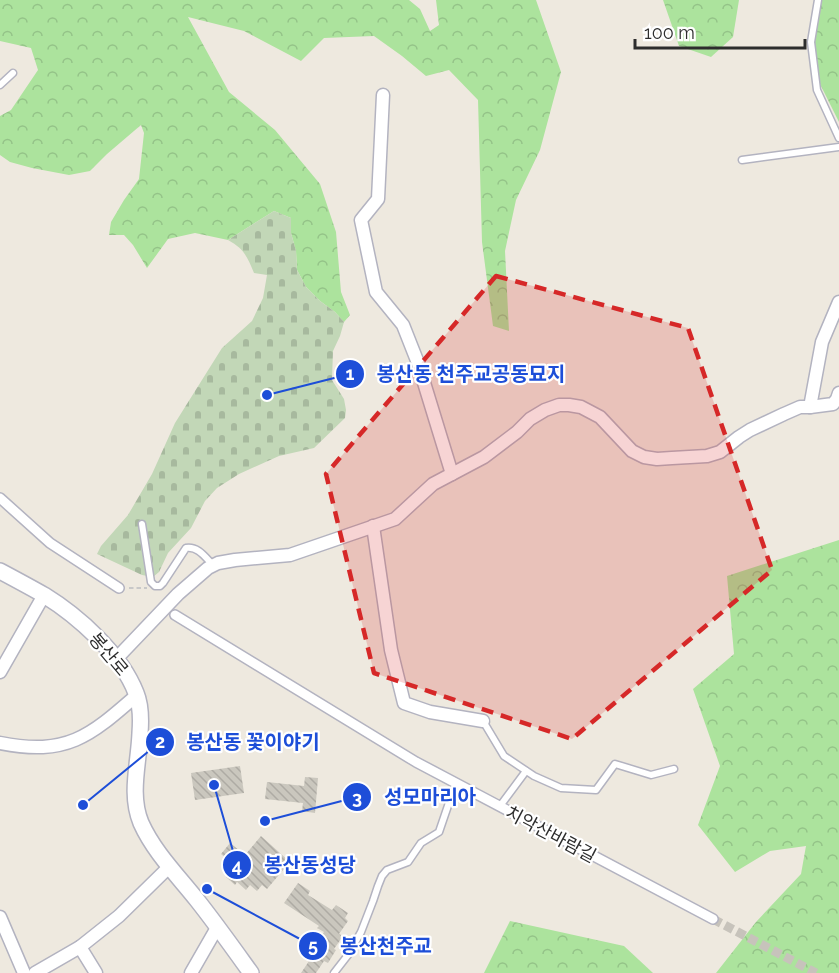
<svg xmlns="http://www.w3.org/2000/svg" width="839" height="973" font-family="Raleway,'Noto Sans KR',sans-serif">
<style>
.forest{fill:url(#forest-crowns)}
.cemetery{fill:url(#cemetery-stones)}
.building{fill:url(#building-back-hatch)}
.lines{fill:none;stroke-linecap:round;stroke-linejoin:round}
.pedestrian-tunnel{stroke:#c7c3bb;stroke-width:9;stroke-dasharray:9 4.5;stroke-linecap:butt}
.service-casing{stroke:#b3b3c0;stroke-width:9}
.pedestrian-casing{stroke:#b3b3c0;stroke-width:12}
.minor-casing{stroke:#b3b3c0;stroke-width:15}
.tertiary-casing{stroke:#b3b3c0;stroke-width:18}
.path{stroke:#c8c8c8;stroke-width:2;stroke-dasharray:4.5 3;stroke-linecap:butt}
.service{stroke:#fff;stroke-width:6}
.pedestrian{stroke:#fff;stroke-width:9}
.minor{stroke:#fff;stroke-width:12}
.tertiary{stroke:#fff;stroke-width:15}
.marked{fill:#d62828;fill-opacity:0.2;stroke:#d62828;stroke-width:4.5;stroke-dasharray:12 8;stroke-linejoin:round}
.labels{text-anchor:middle;dominant-baseline:central;stroke-width:4.5;stroke-linejoin:round;paint-order:stroke}
.street-label{font-size:18px;fill:#2d2d2d;stroke:#fff}
.leader{fill:none;stroke:#1d4ed8;stroke-width:2}
.callout-dot{fill:#1d4ed8;stroke:#fff;stroke-width:2}
.mark-label{font-size:18px;text-anchor:middle;font-weight:bold;fill:#fff}
.callout-label{font-size:20px;text-anchor:middle;font-weight:bold;fill:#1d4ed8;stroke:#fff;stroke-width:4.5;stroke-linejoin:round;paint-order:stroke}
</style>
<defs>
<pattern id="forest-crowns" width="20" height="18" patternUnits="userSpaceOnUse" patternTransform="scale(1.5)"><rect width="20" height="18" fill="#ace39d"/><path d="M2 6a3 3 0 1 1 6 0M12 15a3 3 0 1 1 6 0" fill="none" stroke="#94c388"/></pattern>
<pattern id="cemetery-stones" width="16" height="16" patternUnits="userSpaceOnUse" patternTransform="scale(1.5)"><rect width="16" height="16" fill="#c2d7b7"/><path d="M2 7V4a2 2 0 0 1 4 0v3zM10 15v-3a2 2 0 0 1 4 0v3z" fill="#a7b99e"/></pattern>
<pattern id="building-back-hatch" width="6" height="6" patternUnits="userSpaceOnUse" patternTransform="scale(1.5)"><rect width="6" height="6" fill="#cac7be"/><path d="M-1 5l2 2M0 0l6 6M5-1l2 2" fill="none" stroke="#aeaba4"/></pattern>
</defs>
<rect width="100%" height="100%" fill="#eee9df"/>
<g class="forest">
<path d="M0,0h409l11,9 10,22 9,-6 -3,-25h100l25,72 -21,78 -24,50 -11,51 4,80 -16,-5 -11,-84 -4,-142 -29,-30 -23,6 -24,-20 -28,-20 -50,2 -23,23 -57,-30 -56,-14 41,75 46,38 45,54 16,48 5,60 9,23 -6,7 -9,-10 -15,-11 -14,-14 -9,-17 -1,-19 -5,-18v-15l-17,-7 -46,29 -33,-7 -27,6 -21,29 -14,-23 -9,-10h-15l2,-13 13,-22 15,-21 5,-46 -3,-8 -34,29 -17,17 -21,4 -37,-7 -22,-6 -10,-7v-39l11,-6 27,-40 -7,-22 -31,-7z"/>
<path d="M663,0h76l-6,37 -22,20 -32,-11z"/>
<path d="M816,0h23v122l-20,-40 -9,-50z"/>
<path d="M839,540v433h-123l40,-51 45,-48 5,-28 -36,5 -35,21 -37,-47 22,-59 -27,-77 41,-35 -7,-78z"/>
<path d="M510,921l114,25 29,27h-169z"/>
</g>
<path class="cemetery" d="M274,211l17,7v15l5,18 1,19 9,17 14,14 15,11 9,10 -4,14 -7,15 -1,29 12,19 2,11 -1,8 -31,30 -35,8 -40,18 -22,14 -12,13 -14,27 -23,25 -9,19 -6,5 -11,-2 -45,-21 4,-8 27,-31 24,-41 23,-51 47,-75 30,-27 11,-23 4,-23 -13,-2c-7,-17 -10,-24 -26,-33z"/>
<g class="building">
<path d="M240,766l4,27 -49,7 -4,-27z"/>
<path d="M305,777l13,1 -3,35 -13,-2 1,-8 -38,-4 2,-17 37,4z"/>
<path d="M261,836l29,26 -23,27 -5,-4 -5,6 -7,-6 -4,5 -9,-8 -2,3 -9,-8 9,-11 -14,-12 9,-11 15,12z"/>
<path d="M298,883l12,8 -2,4 24,15 4,-5 12,8 -3,5 3,3 -9,13 4,2 -9,13 2,1 -8,13 -4,-2 -8,12h-15l14,-21 -3,-2 12,-18 -7,-4 2,-2 -35,-23z"/>
</g>
<g class="lines">
<path class="pedestrian-tunnel" d="M713,919l103,54"/>
<g class="service-casing">
<g id="service">
<path d="M818,0l-7,42 6,48 22,48"/>
<path d="M0,85l13,-12"/>
<path d="M742,160l97,-13"/>
<path d="M142,524l9,58 4,4h5l3,-3 23,-35c12,-2 19,9 27,17"/>
<path d="M483,721l21,35 30,20 27,12 35,2 19,-26 36,11 23,-6"/>
<path d="M500,806l26,-35"/>
<path d="M334,973l14,-18 13,-23 12,-31 5,-15 4,-10 5,-6 21,-8 13,-19 18,-11 14,-41 4,-7"/>
</g>
</g>
<g class="pedestrian-casing">
<g id="pedestrian">
<path d="M0,498l50,45 69,45"/>
<path d="M175,615l241,147 297,157"/>
</g>
</g>
<g class="minor-casing">
<g id="minor">
<path d="M383,95l-5,104 -17,21 15,72 27,33 15,38 34,111"/>
<path d="M810,407l12,-65 17,-40"/>
<path d="M373,526l18,124 13,53 26,9 53,9"/>
<path d="M116,659l62,-65 30,-26 10,-5 17,-3 55,-5 105,-36 38,-35 51,-27 33,-25 13,-13 15,-9 14,-5h10l12,2 19,10 32,34 12,6 13,2 15,-1 35,-2 13,-4 19,-15 11,-7 34,-16 16,-7h10l23,-3 4,-5 2,-6"/>
<path d="M0,672l44,-77"/>
<path d="M0,743c67,13 89,-6 137,-48"/>
<path d="M0,917l24,56"/>
<path d="M80,947l16,26"/>
<path d="M35,973l45,-26 39,-31 51,-50"/>
<path d="M191,973l27,-47"/>
</g>
</g>
<g class="tertiary-casing">
<path id="tertiary" d="M0,571c15,8 30,16 44,24 34,21 77,59 92,98 5,12 5,27 4,40 -1,30 -11,61 1,90 13,29 37,53 56,77 19,24 36,48 54,73"/>
</g>
<path class="path" d="M129,588h18"/>
<use href="#service" class="service"/>
<use href="#pedestrian" class="pedestrian"/>
<use href="#minor" class="minor"/>
<use href="#tertiary" class="tertiary"/>
</g>
<path class="marked" d="M496,276l192,52 84,242 -200,169 -198,-66 -48,-199z"/>
<g class="labels">
<g class="street-label">
<text transform="translate(109 654) rotate(50)">봉산로</text>
<text transform="translate(551 834) rotate(28)">치악산바람길</text>
</g>
</g>
<path class="leader" d="M267 395L350 374M83 805L160 742M265 821L357 797M214 785L237 865M207 889L313 946"/>
<g class="callout-dot">
<circle cx="267" cy="395" r="6"/>
<circle cx="83" cy="805" r="6"/>
<circle cx="265" cy="821" r="6"/>
<circle cx="214" cy="785" r="6"/>
<circle cx="207" cy="889" r="6"/>
<circle cx="350" cy="374" r="15"/>
<circle cx="160" cy="742" r="15"/>
<circle cx="357" cy="797" r="15"/>
<circle cx="237" cy="865" r="15"/>
<circle cx="313" cy="946" r="15"/>
</g>
<g class="mark-label">
<text x="350" y="380">1</text>
<text x="160" y="748">2</text>
<text x="357" y="804">3</text>
<text x="237" y="872">4</text>
<text x="313" y="952">5</text>
</g>
<g class="callout-label">
<text x="471" y="381">봉산동 천주교공동묘지</text>
<text x="253" y="749">봉산동 꽃이야기</text>
<text x="430" y="804">성모마리아</text>
<text x="310" y="872">봉산동성당</text>
<text x="386" y="953">봉산천주교</text>
</g>
<path d="M635 39v9h170v-9" fill="none" stroke="#2d2d2d" stroke-width="3"/>
<text x="644" y="39" font-size="18" fill="#2d2d2d" stroke="#ffffff" stroke-width="4.5" paint-order="stroke">100 m</text>
</svg>
